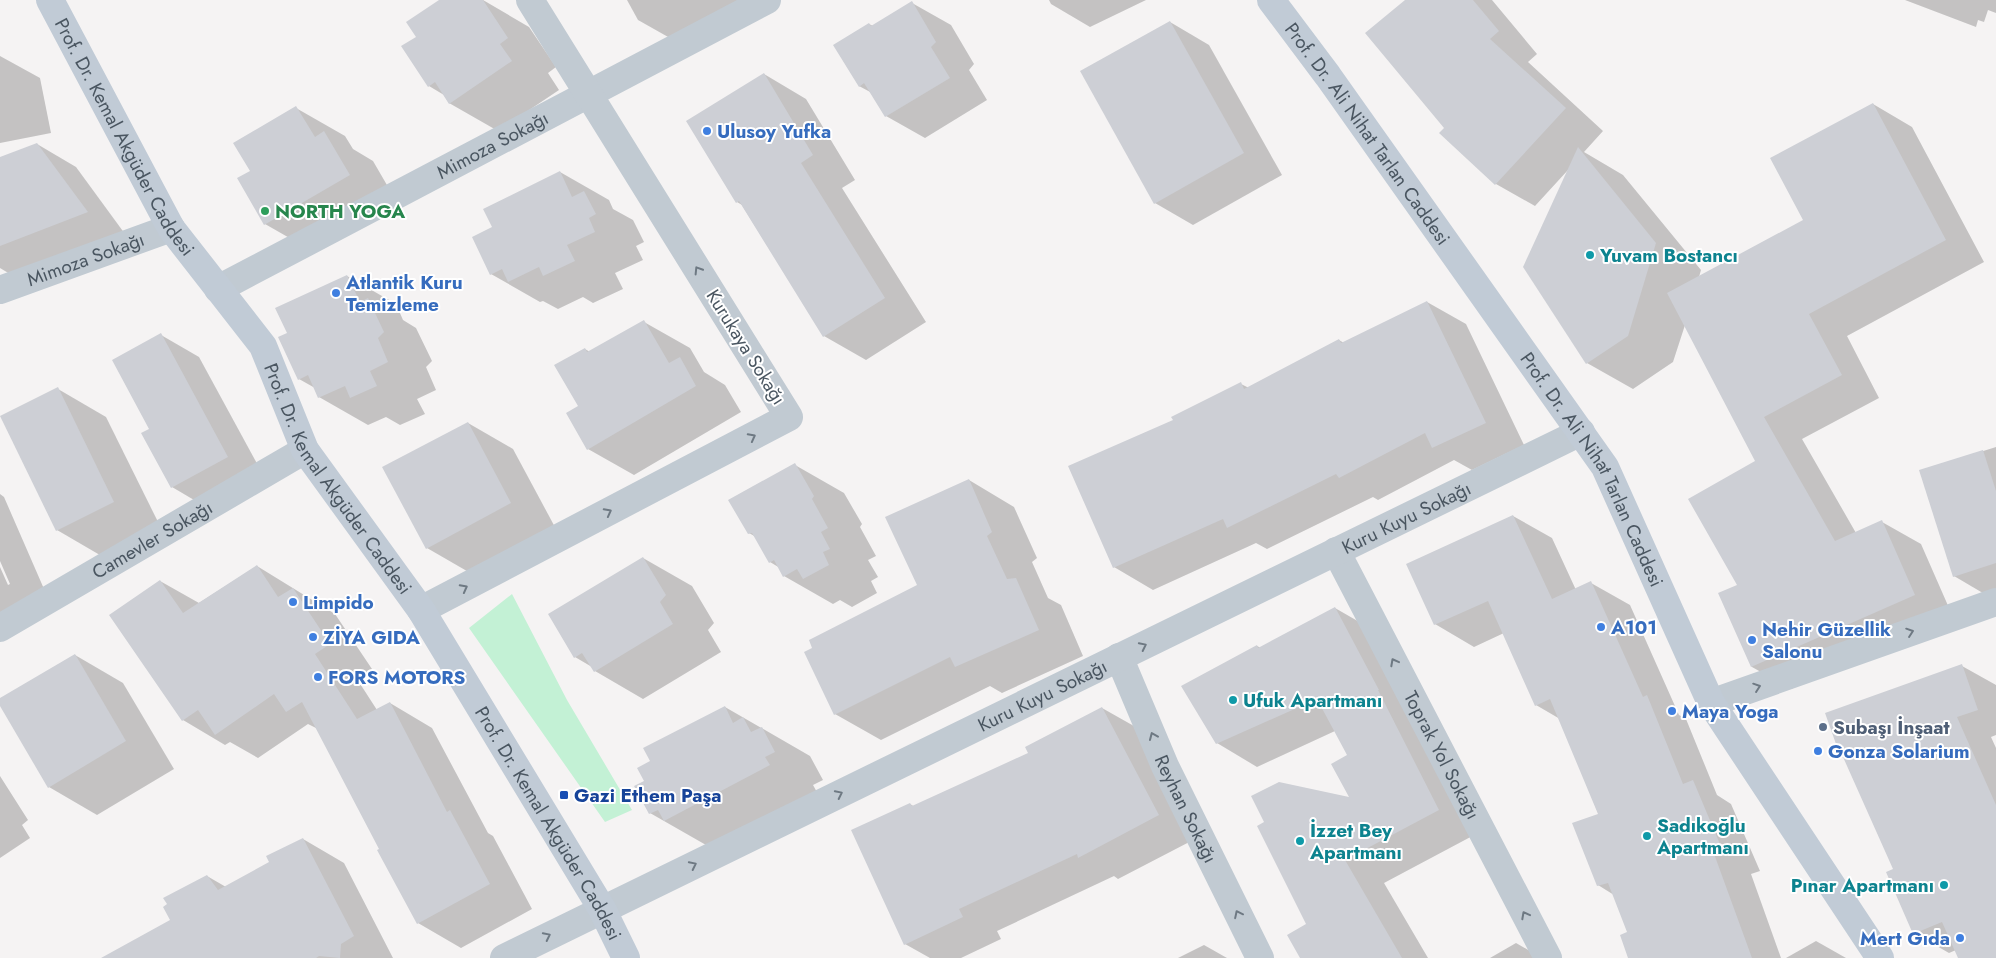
<svg xmlns="http://www.w3.org/2000/svg" width="1996" height="958" font-family="Jost,sans-serif">
<style>
.green{fill:#c3f1d5}
.shadow{fill:#0003}
.building{fill:#cdcfd5}
.lines{fill:none;stroke-linecap:round;stroke-linejoin:round}
.street{stroke:#c1cad2;stroke-width:28}
.secondary{stroke:#c1cbd6;stroke-width:28}
.oneway{stroke:#6e7983}
.shop-dot{fill:#3f7fe0;stroke:#fff;stroke-width:2}
.leisure-dot{fill:#2e9e5b;stroke:#fff;stroke-width:2}
.culture-dot{fill:#0f9aa8;stroke:#fff;stroke-width:2}
.service-dot{fill:#5c6f8a;stroke:#fff;stroke-width:2}
.transit-dot{fill:#1a4fb4;stroke:#fff;stroke-width:2}
.labels{text-anchor:middle;dominant-baseline:central;stroke-width:4;stroke-linejoin:round;paint-order:stroke}
.shop-label{font-size:19px;font-weight:bold;fill:#366cbe;stroke:#fff;text-anchor:start}
.street-label{font-size:19px;fill:#4a5661;stroke:#fff}
.leisure-label{font-size:19px;font-weight:bold;fill:#27864d;stroke:#fff;text-anchor:start}
.culture-label{font-size:19px;font-weight:bold;fill:#0d838f;stroke:#fff;text-anchor:start}
.service-label{font-size:19px;font-weight:bold;fill:#4e5e75;stroke:#fff;text-anchor:start}
.transit-label{font-size:19px;font-weight:bold;fill:#164399;stroke:#fff;text-anchor:start}
</style>
<rect width="100%" height="100%" fill="#f5f3f3"/>
<path class="green" d="M512,594l55,106 65,110 -27,12 -136,-194z"/>
<g class="shadow">
<path d="M441,0h42l46,27 27,40 -8,6 11,17 -61,41 -49,-28 -5,-8 -15,-9z"/>
<path d="M627,0h121l-71,42 -39,-22z"/>
<path d="M1049,0h97l-56,27 -39,-23z"/>
<path d="M1407,0h85l45,54 -9,8 75,69 -19,21 39,23 78,95 -2,7 106,-57 68,-116 39,23 72,135 -137,74 32,62 -77,41 54,94 26,-11 39,22 32,73 -162,72 -39,-22 -32,-73 19,-9 18,-124 -72,-136 -12,37 -40,27 -46,-26 -19,-193 -33,36 -39,-22 -50,-56z"/>
<path d="M1905,0h91v13l-8,-3 -4,12 -6,-2 -2,7z"/>
<path d="M912,3l39,22 23,39 -5,6 18,30 -62,38 -39,-22 -14,-23 -13,-7 10,-62 4,2z"/>
<path d="M1170,22l39,23 73,130 -89,50 -38,-22z"/>
<path d="M0,56l40,22 11,55 -51,10z"/>
<path d="M764,74l42,25 49,81 -13,8 84,134 -60,38 -42,-24 -82,-131 -5,-3z"/>
<path d="M296,108l49,28 8,13 20,12 25,43 -84,48 -49,-28 -14,-52z"/>
<path d="M37,144l39,23 49,67 -110,43 -15,-9v-110z"/>
<path d="M560,172l49,28 4,9 20,11 11,22 -8,4 7,14 -28,13 8,16 -30,14 -10,-6 -25,12 -15,-8 -3,1 -49,-28 3,-46z"/>
<path d="M347,276l49,28 7,16 13,8 16,33 -6,6 10,23 -19,9 8,15 -25,11 -14,-8 -18,8 -49,-28 -4,-9 -16,-9 -10,-45z"/>
<path d="M1427,302l39,22 58,121 -52,25 -18,-10 -76,40 -5,-3 -106,52 -11,-6 -103,47 -39,-23 60,-147 67,-36 8,4 90,-48 5,3z"/>
<path d="M644,322l46,26 14,24 21,13 16,27 -107,63 -46,-26 -8,-43 5,-57 5,3z"/>
<path d="M161,335l38,22 67,123 -55,30 -39,-23 -22,-58z"/>
<path d="M58,389l48,28 56,113 -57,28 -48,-28z"/>
<path d="M468,423l45,26 43,80 -84,45 -45,-26z"/>
<path d="M1996,447v151l-3,1 -39,-23 -34,-105z"/>
<path d="M795,465l49,28 18,31 -2,3 16,29 -8,4 10,17 -7,4 6,12 -25,14 -12,-7 -7,4 -49,-28 -4,-8 -10,-6 -14,-25 -7,-4z"/>
<path d="M969,480l45,27 23,51 -5,4 16,36 13,7 22,51 -81,37 -12,-7 -109,54 -46,-26 84,-128z"/>
<path d="M0,494l4,3 47,108 -51,22v-60l8,18 2,-1 -10,-23z"/>
<path d="M1513,516l39,22 24,52 15,-7 39,22 49,110 7,4 31,76 14,9 29,67 -9,3 30,84h-152l-1,-25 -14,-38 -16,-10 1,-70 -39,-96 -24,-14 -32,-72 -30,14 -39,-23 -27,-59z"/>
<path d="M643,558l49,28 22,37 -6,7 13,22 -78,47 -48,-28 -3,-4 -17,-10z"/>
<path d="M257,566l78,48 37,55 -15,10 20,31 13,-7 42,25 56,105 5,3 39,73 -71,39 -43,-25 -100,-194 -10,-5 -50,34 -28,-16 -5,3 -42,-25 -23,-139 39,22z"/>
<path d="M1335,608l40,23 103,202 -94,50 44,75h-127l50,-159 -2,-43 -14,-25 -78,36 -40,-24 40,-97 4,2z"/>
<path d="M75,655l48,28 51,86 -77,46 -48,-28 -49,-83v-4z"/>
<path d="M1962,666l34,19v50l-5,2 5,11v210h-36l-4,-8 -7,3 -35,-20 -20,-64 -49,-111 -3,-1z"/>
<path d="M725,707l85,49 13,24 -10,5 5,9 -105,55 -63,-36 -5,-32 7,-20z"/>
<path d="M1102,708l39,22 56,108 -79,41 -4,-3 -117,55 4,8 -40,19h-31l-25,-14 5,-140 5,3 115,-53z"/>
<path d="M0,776l28,44 -6,5 8,13 -30,20z"/>
<path d="M303,839l41,24 49,95h-290l69,-37 35,-45 19,11 45,-24z"/>
<path d="M1816,941l30,17h-60z"/>
<path d="M1516,943l26,15h-52z"/>
<path d="M1204,945l23,13h-49z"/>
</g>
<g class="building">
<path d="M439,0h44l25,38 -8,6 12,17 -63,43 -14,-22 -7,5 -27,-41 15,-9 -10,-15z"/>
<path d="M1405,0h68l26,31 -9,8 76,69 -71,77 -56,-52 5,-5 -79,-95z"/>
<path d="M912,1l24,41 -5,5 19,31 -65,39 -21,-34 -5,4 -26,-42 36,-22 2,3z"/>
<path d="M1170,21l74,132 -90,51 -74,-133z"/>
<path d="M764,73l49,82 -12,8 84,135 -62,39 -84,-136 -3,2 -50,-82z"/>
<path d="M1873,103l73,137 -137,74 33,61 -78,42 71,124 47,-21 33,75 -164,72 -33,-74 19,-8 -49,-86 67,-38 -88,-168 136,-73 -33,-62z"/>
<path d="M296,106l19,31 9,-6 26,44 -86,50 -27,-47 13,-7 -17,-28z"/>
<path d="M37,143l51,69 -88,34v-89z"/>
<path d="M1578,147l78,96 -28,93 -42,28 -63,-97z"/>
<path d="M560,171l12,26 12,-6 12,23 -7,4 6,14 -28,13 8,16 -32,15 -4,-9 -31,15 -6,-13 -12,6 -18,-38 20,-10 -9,-18z"/>
<path d="M347,275l13,27 8,-4 16,34 -6,6 10,24 -18,9 7,15 -27,12 -5,-12 -27,12 -10,-23 -10,5 -20,-43 9,-4 -12,-25z"/>
<path d="M1427,301l59,122 -54,25 -7,-15 -86,45 -3,-4 -109,54 -4,-9 -110,49 -45,-102 105,-46 -2,-3 70,-35 3,7 95,-50 2,4z"/>
<path d="M644,320l25,43 11,-6 16,29 -109,64 -21,-37 12,-7 -24,-41 31,-17 2,4z"/>
<path d="M161,333l67,124 -57,31 -30,-55 8,-4 -37,-69z"/>
<path d="M58,387l56,115 -58,29 -56,-115z"/>
<path d="M468,422l43,81 -85,46 -44,-82z"/>
<path d="M1983,450l13,41v72l-43,14 -34,-107z"/>
<path d="M795,463l19,33 -2,3 16,29 -7,4 9,17 -7,3 6,13 -26,14 -6,-10 -14,8 -9,-17 -5,3 -17,-30 -4,1 -20,-34z"/>
<path d="M969,479l23,53 -5,4 20,43 9,-1 23,52 -84,37 -5,-10 -116,58 -30,-63 8,-4 -3,-8 108,-55 -32,-68z"/>
<path d="M1513,515l39,84 39,-18 52,116 4,-2 36,89 10,-4 29,69 -9,2 39,107h-124l-8,-23 7,-3 -19,-49 -11,3 -25,-63 26,-9 -48,-115 -15,7 -47,-105 -54,24 -28,-61z"/>
<path d="M643,557l23,38 -6,7 13,22 -79,48 -12,-19 -8,5 -26,-44z"/>
<path d="M257,565l21,32 15,-9 37,56 -15,10 42,65 33,-17 57,110 3,-2 40,74 -73,40 -40,-74 2,-1 -77,-147 -16,10 -12,-18 -59,41 -17,-25 -16,11 -73,-106 51,-35 23,33z"/>
<path d="M1335,607l44,83h-1l61,120 -94,50 57,98h-102l-13,-23 19,-11 -49,-98 7,-4 -13,-26 28,-14 70,15 -18,-33 16,-9 -30,-56 -101,45 -35,-58 76,-41 1,3z"/>
<path d="M75,654l51,87 -78,47 -48,-82v-8z"/>
<path d="M1962,664l16,46 -21,7 39,88v153h-38l-16,-36 -29,12 -27,-62 7,-3 -50,-112 -2,1 -16,-45z"/>
<path d="M725,706l8,17 10,-6 8,15 11,-5 13,25 -10,5 5,8 -106,56 -6,-11 -9,4 -15,-28 10,-5 -7,-13 13,-7 -7,-13z"/>
<path d="M1102,707l57,108 -81,43 -1,-4 -118,55 4,8 -59,28 -53,-115 59,-27 2,3 116,-53 -3,-6z"/>
<path d="M303,838l51,98 -13,8 -1,14 -21,-2 -3,2h-215l69,-38 -7,-13 4,-3 -4,-6 44,-23 11,15 51,-28 -3,-6z"/>
</g>
<g class="lines">
<g class="street">
<path id="s1" d="M218,289l549,-289"/>
<path id="s2" d="M0,290l171,-62"/>
<path id="s3" d="M1336,551l212,407"/>
<path d="M421,610l368,-193 -259,-417"/>
<path id="s4" d="M0,628l305,-178"/>
<path id="s5" d="M1119,657l46,109 95,192"/>
<path d="M1711,703l285,-101"/>
<path id="s6" d="M504,958l1077,-526"/>
</g>
<g class="secondary">
<path id="s7" d="M50,0l121,228 92,118 42,104 116,160 181,299 24,49"/>
<path id="s8" d="M1271,0l57,76 277,391 106,236 169,255"/>
</g>
</g>
<defs><path id="oneway-chevron" d="M-2-3.5L2.5 0L-2 3.5" fill="none" stroke-width="1.6" stroke-linecap="round" stroke-linejoin="round" transform="scale(1.25)"/></defs>
<g class="oneway">
<use href="#oneway-chevron" transform="translate(698 270) rotate(-122)"/>
<use href="#oneway-chevron" transform="translate(752 437) rotate(-28)"/>
<use href="#oneway-chevron" transform="translate(608 512) rotate(-28)"/>
<use href="#oneway-chevron" transform="translate(464 588) rotate(-28)"/>
<use href="#oneway-chevron" transform="translate(1910 632) rotate(-19)"/>
<use href="#oneway-chevron" transform="translate(1143 646) rotate(-26)"/>
<use href="#oneway-chevron" transform="translate(1394 662) rotate(-118)"/>
<use href="#oneway-chevron" transform="translate(1757 687) rotate(-19)"/>
<use href="#oneway-chevron" transform="translate(1153 736) rotate(-113)"/>
<use href="#oneway-chevron" transform="translate(839 794) rotate(-26)"/>
<use href="#oneway-chevron" transform="translate(693 865) rotate(-26)"/>
<use href="#oneway-chevron" transform="translate(1238 914) rotate(-116)"/>
<use href="#oneway-chevron" transform="translate(1525 915) rotate(-118)"/>
<use href="#oneway-chevron" transform="translate(547 936) rotate(-26)"/>
</g>
<g class="shop-dot">
<circle cx="707" cy="131" r="5"/>
<circle cx="336" cy="293" r="5"/>
<circle cx="293" cy="602" r="5"/>
<circle cx="1601" cy="627" r="5"/>
<circle cx="313" cy="637" r="5"/>
<circle cx="1752" cy="640" r="5"/>
<circle cx="318" cy="677" r="5"/>
<circle cx="1672" cy="711" r="5"/>
<circle cx="1818" cy="751" r="5"/>
<circle cx="1960" cy="938" r="5"/>
</g>
<circle class="leisure-dot" cx="265" cy="211" r="5"/>
<g class="culture-dot">
<circle cx="1590" cy="255" r="5"/>
<circle cx="1233" cy="700" r="5"/>
<circle cx="1647" cy="836" r="5"/>
<circle cx="1300" cy="841" r="5"/>
<circle cx="1944" cy="885" r="5"/>
</g>
<circle class="service-dot" cx="1823" cy="727" r="5"/>
<rect class="transit-dot" x="559" y="790" width="10" height="10" rx="2.5"/>
<g class="labels">
<g class="shop-label">
<text x="717" y="131">Ulusoy Yufka</text>
<text x="346" y="282">Atlantik Kuru<tspan x="346" dy="22">Temizleme</tspan></text>
<text x="303" y="602">Limpido</text>
<text x="1611" y="627">A101</text>
<text x="1762" y="629">Nehir Güzellik<tspan x="1762" dy="22">Salonu</tspan></text>
<text x="323" y="637">ZİYA GIDA</text>
<text x="328" y="677">FORS MOTORS</text>
<text x="1682" y="711">Maya Yoga</text>
<text x="1828" y="751">Gonza Solarium</text>
<text x="1950" y="938" text-anchor="end">Mert Gıda</text>
</g>
<g class="street-label">
<text stroke="none"><textPath href="#s8" startOffset="165">Prof. Dr. Ali Nihat Tarlan Caddesi</textPath></text>
<text stroke="none"><textPath href="#s7" startOffset="156">Prof. Dr. Kemal Akgüder Caddesi</textPath></text>
<text stroke="none"><textPath href="#s1" startOffset="310">Mimoza Sokağı</textPath></text>
<text stroke="none"><textPath href="#s2" startOffset="91">Mimoza Sokağı</textPath></text>
<text transform="translate(746 347) rotate(58)">Kurukaya Sokağı</text>
<text stroke="none"><textPath href="#s8" startOffset="570">Prof. Dr. Ali Nihat Tarlan Caddesi</textPath></text>
<text stroke="none"><textPath href="#s7" startOffset="561">Prof. Dr. Kemal Akgüder Caddesi</textPath></text>
<text stroke="none"><textPath href="#s6" startOffset="1004">Kuru Kuyu Sokağı</textPath></text>
<text stroke="none"><textPath href="#s4" startOffset="176">Camevler Sokağı</textPath></text>
<text stroke="none"><textPath href="#s6" startOffset="599">Kuru Kuyu Sokağı</textPath></text>
<text stroke="none"><textPath href="#s3" startOffset="230">Toprak Yol Sokağı</textPath></text>
<text stroke="none"><textPath href="#s5" startOffset="166">Reyhan Sokağı</textPath></text>
<text stroke="none"><textPath href="#s7" startOffset="966">Prof. Dr. Kemal Akgüder Caddesi</textPath></text>
</g>
<g class="leisure-label">
<text x="275" y="211">NORTH YOGA</text>
</g>
<g class="culture-label">
<text x="1600" y="255">Yuvam Bostancı</text>
<text x="1243" y="700">Ufuk Apartmanı</text>
<text x="1657" y="825">Sadıkoğlu<tspan x="1657" dy="22">Apartmanı</tspan></text>
<text x="1310" y="830">İzzet Bey<tspan x="1310" dy="22">Apartmanı</tspan></text>
<text x="1934" y="885" text-anchor="end">Pınar Apartmanı</text>
</g>
<g class="service-label">
<text x="1833" y="727">Subaşı İnşaat</text>
</g>
<g class="transit-label">
<text x="574" y="795">Gazi Ethem Paşa</text>
</g>
</g>
</svg>
